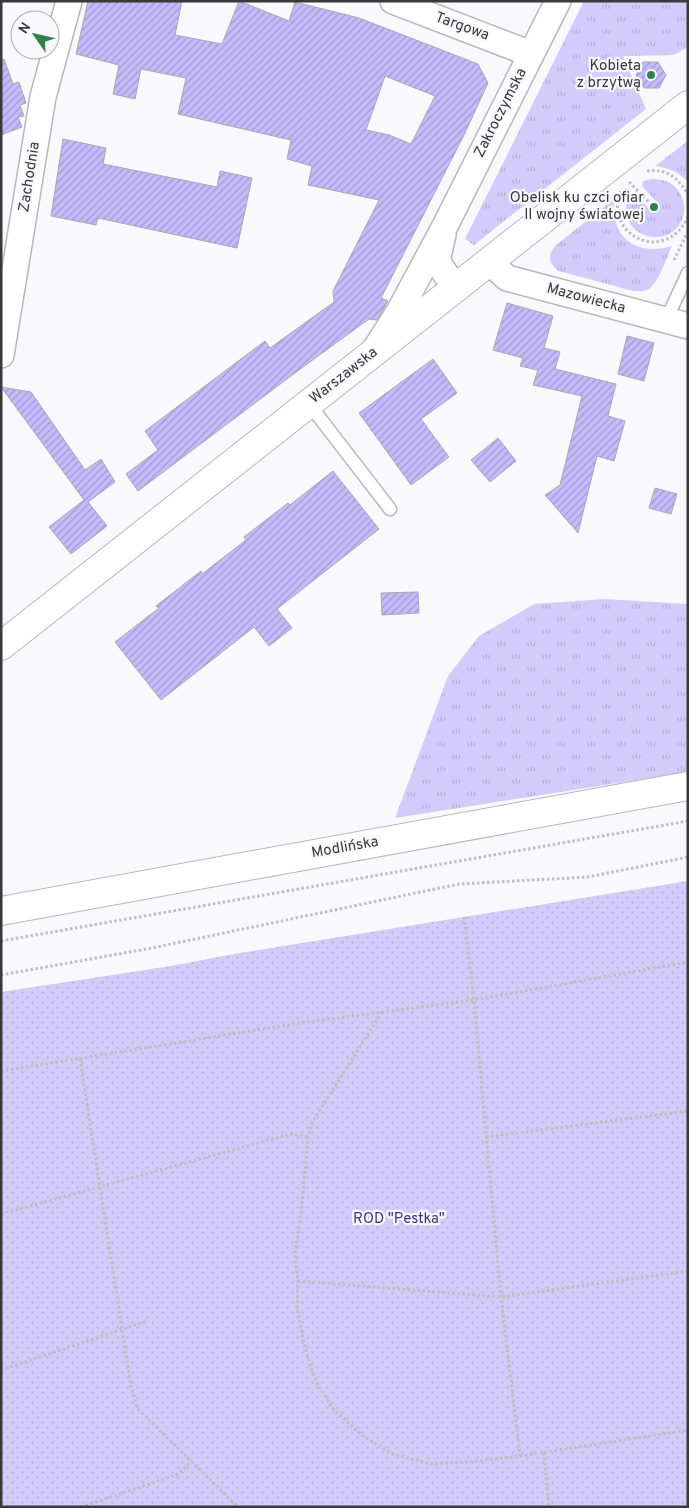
<svg xmlns="http://www.w3.org/2000/svg" width="689" height="1508" font-family="Overpass,sans-serif">
<style>
.grass{fill:url(#grass-tufts)}
.garden{fill:url(#garden-dots)}
.building{fill:url(#building-hatch);stroke:#a9a8ac;fill-rule:evenodd}
.lines{fill:none;stroke-linecap:round;stroke-linejoin:round}
.service-casing{stroke:#b7b7bb;stroke-width:15}
.minor-casing{stroke:#b7b7bb;stroke-width:28}
.tertiary-casing{stroke:#b7b7bb;stroke-width:30}
.secondary-casing{stroke:#b7b7bb;stroke-width:30}
.path{stroke:#bebec1;stroke-width:3;stroke-dasharray:2.5 2.5;stroke-linecap:butt}
.service{stroke:#fff;stroke-width:12}
.minor{stroke:#fff;stroke-width:25}
.tertiary{stroke:#fff;stroke-width:28}
.secondary{stroke:#fff;stroke-width:28}
.poi-dot{fill:#307f4f;stroke:#f9f9fd;stroke-width:2}
.labels{text-anchor:middle;dominant-baseline:central;stroke-width:4.5;stroke-linejoin:round;paint-order:stroke}
.street-label{font-size:15px;fill:#39393a;stroke:#f9f9fd}
.poi-label{font-size:15px;fill:#39393a;stroke:#f9f9fd;text-anchor:end}
.park-label{font-size:15px;fill:#482d87;stroke:#f9f9fd}
</style>
<defs>
<pattern id="grass-tufts" width="24" height="20" patternUnits="userSpaceOnUse" patternTransform="scale(1.25)"><rect width="24" height="20" fill="#d3ccfa"/><path d="M3 7l-1-3M5 7V3M7 7l1-3M15 17l-1-3M17 17v-4M19 17l1-3" fill="none" stroke="#b6b0d7"/></pattern>
<pattern id="garden-dots" width="8" height="8" patternUnits="userSpaceOnUse" patternTransform="scale(1.25)"><rect width="8" height="8" fill="#d3ccfa"/><path d="M2 2h.1M6 6h.1" fill="none" stroke="#b6b0d7" stroke-width="1.8" stroke-linecap="round"/></pattern>
<pattern id="building-hatch" width="6" height="6" patternUnits="userSpaceOnUse" patternTransform="scale(1.25)"><rect width="6" height="6" fill="#c5bbfc"/><path d="M-1 1l2-2M0 6l6-6M5 7l2-2" fill="none" stroke="#a199cd"/></pattern>
</defs>
<rect width="100%" height="100%" fill="#f9f9fd"/>
<g class="grass">
<path d="M584,1h104v46l-14,8 -51,1 23,53 -172,136 -9,-6z"/>
<path d="M688,141v41c-10,-10 -19,-14 -33,-16z"/>
<path d="M652,179c13,0 23,4 29,16 3,6 4,12 3,18 -7,39 -70,29 -56,-18l6,-1 19,19 7,-7 -18,-20 1,-5z"/>
<path d="M614,199c-4,38 22,58 58,47 -5,11 -13,36 -23,43 -5,3 -10,2 -16,2l-74,-20c-11,-8 -12,-16 -3,-26z"/>
<path d="M605,599l83,5v168l-293,46 53,-142 31,-40 55,-32z"/>
</g>
<path class="garden" d="M688,881v626h-687v-515l170,-26 63,-12z"/>
<g class="building">
<path d="M88,1h94l-7,34 47,9 17,-43 50,20 6,-19 64,16 119,46 10,19 -24,52 -83,163 7,3 -11,19 -8,-1 -66,48 -165,124 -12,-17 32,-24 -13,-19 120,-90 5,7 64,-46 -1,-11 46,-91 -71,-15 4,-19 -25,-7 4,-19 -113,-26 8,-36 -45,-9 -6,30 -22,-5 6,-29 -43,-11zM385,76l50,20 -24,48 -22,-9 -23,-5z"/>
<path d="M4,59l9,25 6,-2 7,21 -6,2 4,11 -6,1 4,10 -21,8v-75z"/>
<path d="M643,62h15l8,13 -7,13h-15l-8,-13z"/>
<path d="M63,139l43,9 -3,16 114,23 3,-16 32,7 -15,70 -139,-30 -2,7 -45,-9z"/>
<path d="M507,303l46,13 -9,32 16,4 -5,17 61,15 -8,32 17,5 -11,40 -17,-5 -19,77 -33,-38 15,-10 22,-89 -49,-11 5,-15 -18,-4 3,-8 -30,-8z"/>
<path d="M627,336l27,7 -10,38 -26,-7z"/>
<path d="M433,359l24,34 -36,26 28,38 -38,28 -52,-72z"/>
<path d="M1,387l30,5 54,78 16,-11 14,23 -27,20 19,24 -36,28 -22,-27 35,-27z"/>
<path d="M498,438l18,23 -26,21 -19,-22z"/>
<path d="M333,471l46,58 -102,80 15,19 -23,18 -15,-19 -93,73 -46,-58 44,-34 -3,-2 45,-35 1,3 44,-34 -2,-3 44,-34 2,2z"/>
<path d="M655,488l22,6 -6,20 -22,-6z"/>
<path d="M418,592l1,21 -37,2 -1,-22z"/>
</g>
<g class="lines">
<g class="service-casing">
<g id="service">
<path d="M666,320l22,-47"/>
<path d="M309,404l81,105"/>
</g>
</g>
<g class="minor-casing">
<g id="minor">
<path d="M393,1l138,53"/>
<path d="M443,235l-6,26 18,27"/>
<path d="M489,262l18,16 181,48"/>
<path d="M376,348l24,-38 45,-84 113,-225"/>
<path d="M1,355l42,-258 26,-96"/>
</g>
</g>
<g class="tertiary-casing">
<path id="tertiary" d="M1,646l687,-541"/>
</g>
<g class="secondary-casing">
<path id="secondary" d="M1,911l687,-125"/>
</g>
<g class="path">
<path d="M647,171c19,-3 32,7 41,24"/>
<path d="M629,182l22,22"/>
<path d="M621,191c-19,42 43,76 67,26"/>
<path d="M674,260l14,-29"/>
<path d="M464,917l10,83 27,297 19,159"/>
<path d="M1,941l687,-120"/>
<path d="M1,975l151,-27 307,-64 129,-7 100,-20"/>
<path d="M382,1012l-69,109 -5,16 -6,68 -7,49 3,27 -1,26 8,41 11,34 18,28 29,26 30,18 38,10 47,-3 42,-5 168,-26"/>
<path d="M80,1059l51,328 7,22 100,98"/>
<path d="M1,1071l299,-48 174,-23 214,-38"/>
<path d="M486,1137l202,-26"/>
<path d="M1,1214l290,-80 17,3"/>
<path d="M298,1281l203,16 187,-26"/>
<path d="M1,1370l146,-49"/>
<path d="M544,1453l5,54"/>
<path d="M81,1507l95,-32 16,-13"/>
</g>
<use href="#service" class="service"/>
<use href="#minor" class="minor"/>
<use href="#tertiary" class="tertiary"/>
<use href="#secondary" class="secondary"/>
</g>
<g class="poi-dot">
<circle cx="651" cy="75" r="5"/>
<circle cx="654" cy="207" r="5"/>
</g>
<g class="labels">
<g class="street-label">
<text transform="translate(462 27) rotate(20)">Targowa</text>
<text transform="translate(501 113) rotate(-63)">Zakroczymska</text>
<text transform="translate(30 177) rotate(-81)">Zachodnia</text>
<text transform="translate(586 299) rotate(15)">Mazowiecka</text>
<text transform="translate(344 376) rotate(-38)">Warszawska</text>
<text transform="translate(345 848) rotate(-10)">Modlińska</text>
</g>
<g class="poi-label">
<text x="641" y="66">Kobieta<tspan x="641" dy="17">z brzytwą</tspan></text>
<text x="644" y="198">Obelisk ku czci ofiar<tspan x="644" dy="17">II wojny światowej</tspan></text>
</g>
<g class="park-label">
<text x="399" y="1219">ROD "Pestka"</text>
</g>
</g>
<rect width="689" height="1508" fill="none" stroke="#39393a" stroke-width="5"/>
<g transform="translate(35 35) rotate(304)"><circle r="24" fill="#f9f9fd" stroke="#acacaf"/>
<path d="M0-4L9 19L0 12L-9 19Z" fill="#307f4f"/>
<text y="-8" font-size="14" font-weight="bold" text-anchor="middle" fill="#39393a">N</text>
</g>
</svg>
